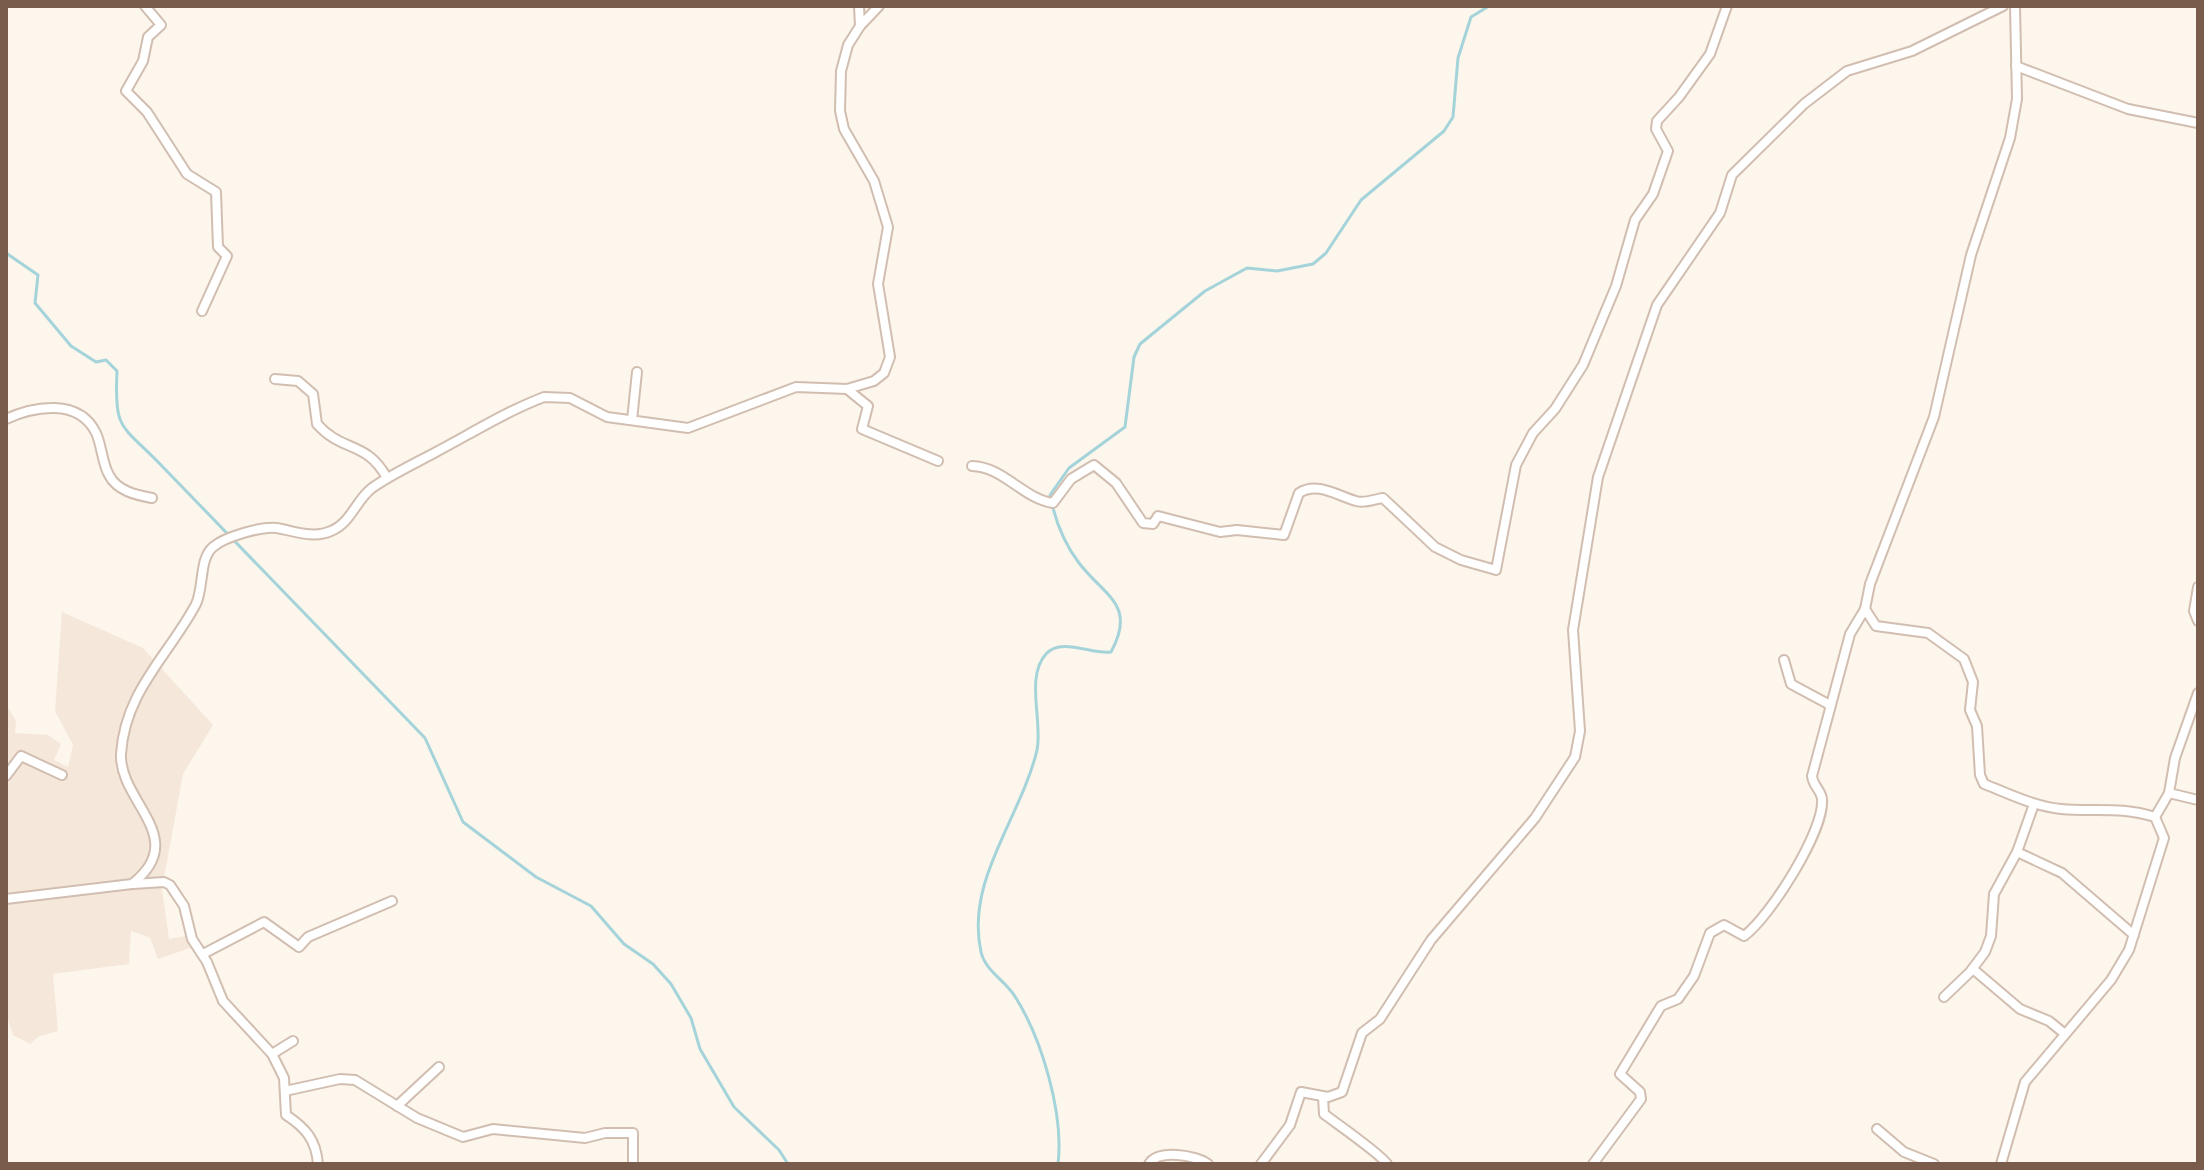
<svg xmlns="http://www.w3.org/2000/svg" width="2204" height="1170" font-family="'Exo 2',sans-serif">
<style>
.residential{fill:#f5e8da}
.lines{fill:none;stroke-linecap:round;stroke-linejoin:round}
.stream{stroke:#a5d3da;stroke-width:3}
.minor-casing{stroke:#d1beb0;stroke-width:12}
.minor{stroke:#fff;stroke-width:8}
</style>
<rect width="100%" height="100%" fill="#fdf6ec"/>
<path class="residential" d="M62,612l81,36 70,77 -30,49 -21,115 7,50 16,-3 5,12 -32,11 -8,-21 -19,-7 -2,33 -76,10 5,57 -20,6 -8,7 -17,-9 -7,-21v-310l10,17 -1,12 33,2 13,9 -7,16 14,7 5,-22 -18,-34z"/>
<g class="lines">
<g class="stream">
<path d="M6,253l32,22 -3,28 36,43 25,16 10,-2 11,11c-3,60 4,53 43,93l265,274 38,84 73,55 55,29 33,38 29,20 18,20 20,34 9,31 34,58 45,43 9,14"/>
<path d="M1058,1164c6,-50 -16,-126 -44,-169 -10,-15 -29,-25 -33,-43 -16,-72 40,-134 56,-202 6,-28 -12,-73 9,-96 16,-17 46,1 65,-2 26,-48 -7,-56 -32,-89 -16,-21 -24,-42 -29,-68l19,-27 56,-41 9,-70 6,-13 65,-53 42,-23 30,3 36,-7 13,-11 35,-53 83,-69 9,-14 5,-59 13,-41 18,-11"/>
</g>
<g class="minor-casing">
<g id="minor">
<path d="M145,6l16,19 -13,12 -5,24 -17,30 21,21 40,62 29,18 2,55 9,9 -25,55"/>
<path d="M859,6l1,20"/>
<path d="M2016,66l112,43 70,14"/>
<path d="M275,379l23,2 15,13 4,30c26,29 49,16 70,54"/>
<path d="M847,389l21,17 -6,23 76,32"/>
<path d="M6,419c28,-13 73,-21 90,14 6,13 6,30 13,42 8,16 27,20 43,23"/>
<path d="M632,420l5,-48"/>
<path d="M972,466c32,1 50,32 81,37l18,-24 23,-14 22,18 27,40 10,1 5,-8 62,16 17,-2 47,5 15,-42c18,-12 39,3 57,8 8,3 19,-2 27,-3l52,49 26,13 35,10 20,-105 17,-32 22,-24 28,-44 33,-79 19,-66 18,-26 15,-43 -12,-22 1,-8 22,-24 31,-43 17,-48"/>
<path d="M2198,587l-4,24 4,10"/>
<path d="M1784,660l7,24 39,21"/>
<path d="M6,776l15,-20 41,19"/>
<path d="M2169,793l6,-35 23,-65"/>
<path d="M2155,817l14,-24 29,7"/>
<path d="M2017,852l45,21 72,62"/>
<path d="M133,884l31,-2 6,3 14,21 8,33 15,23 16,39 49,53"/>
<path d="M6,899l126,-15c59,-46 -13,-82 -11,-130 4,-63 48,-99 75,-150 8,-17 3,-45 17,-57 11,-10 49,-21 64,-19 17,3 36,11 54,3 20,-8 25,-31 41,-43 20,-14 42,-24 64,-36 36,-19 69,-40 108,-55l26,1 37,19 81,11 108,-41 51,2 27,-8 10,-8 6,-16 -12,-73 10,-57 -14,-46 -30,-52 -4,-18 1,-40 7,-26 12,-19 19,-20"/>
<path d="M203,954l61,-32 35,25 9,-10 84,-36"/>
<path d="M1973,969l47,40 29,12 16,13"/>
<path d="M1944,997l26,-25 15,-20 6,-16 3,-42 23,-42 17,-48"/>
<path d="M293,1041l-21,13 12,24 2,37c20,13 30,25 32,49"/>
<path d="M285,1091l55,-12 15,1 62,38 46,19 30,-8 92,9 20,-5h28v31"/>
<path d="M1323,1097l1,17c12,9 58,41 63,50"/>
<path d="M397,1106l42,-39"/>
<path d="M1877,1129l27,23 30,12"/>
<path d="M1149,1164c9,-15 47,-9 59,0"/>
<path d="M1261,1164l29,-39 11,-33 27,5 14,-5 20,-59 18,-14 51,-79 104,-122 40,-61 5,-26 -7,-101 25,-153 59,-172 63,-92 12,-38 72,-71 43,-33 65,-20 91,-45"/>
<path d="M1593,1164l48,-65 -1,-7 -20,-18 41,-68 17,-7 16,-23 16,-43 14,-8 20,11c26,-19 81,-106 78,-137 -1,-9 -9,-13 -10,-23l38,-142 15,-25"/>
<path d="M2001,1164l24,-82 86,-102 18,-30 35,-112 -9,-21c-35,-11 -60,-5 -94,-8 -28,-3 -51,-15 -77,-25l-4,-9 -3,-49 -7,-16 3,-28 -9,-23 -36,-26 -52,-7 -11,-17 5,-25 64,-167 37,-162 39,-117 7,-39 -2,-93"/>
</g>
</g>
<use href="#minor" class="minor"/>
</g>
<rect width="2204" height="1170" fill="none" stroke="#7a5c4d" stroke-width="16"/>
</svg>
